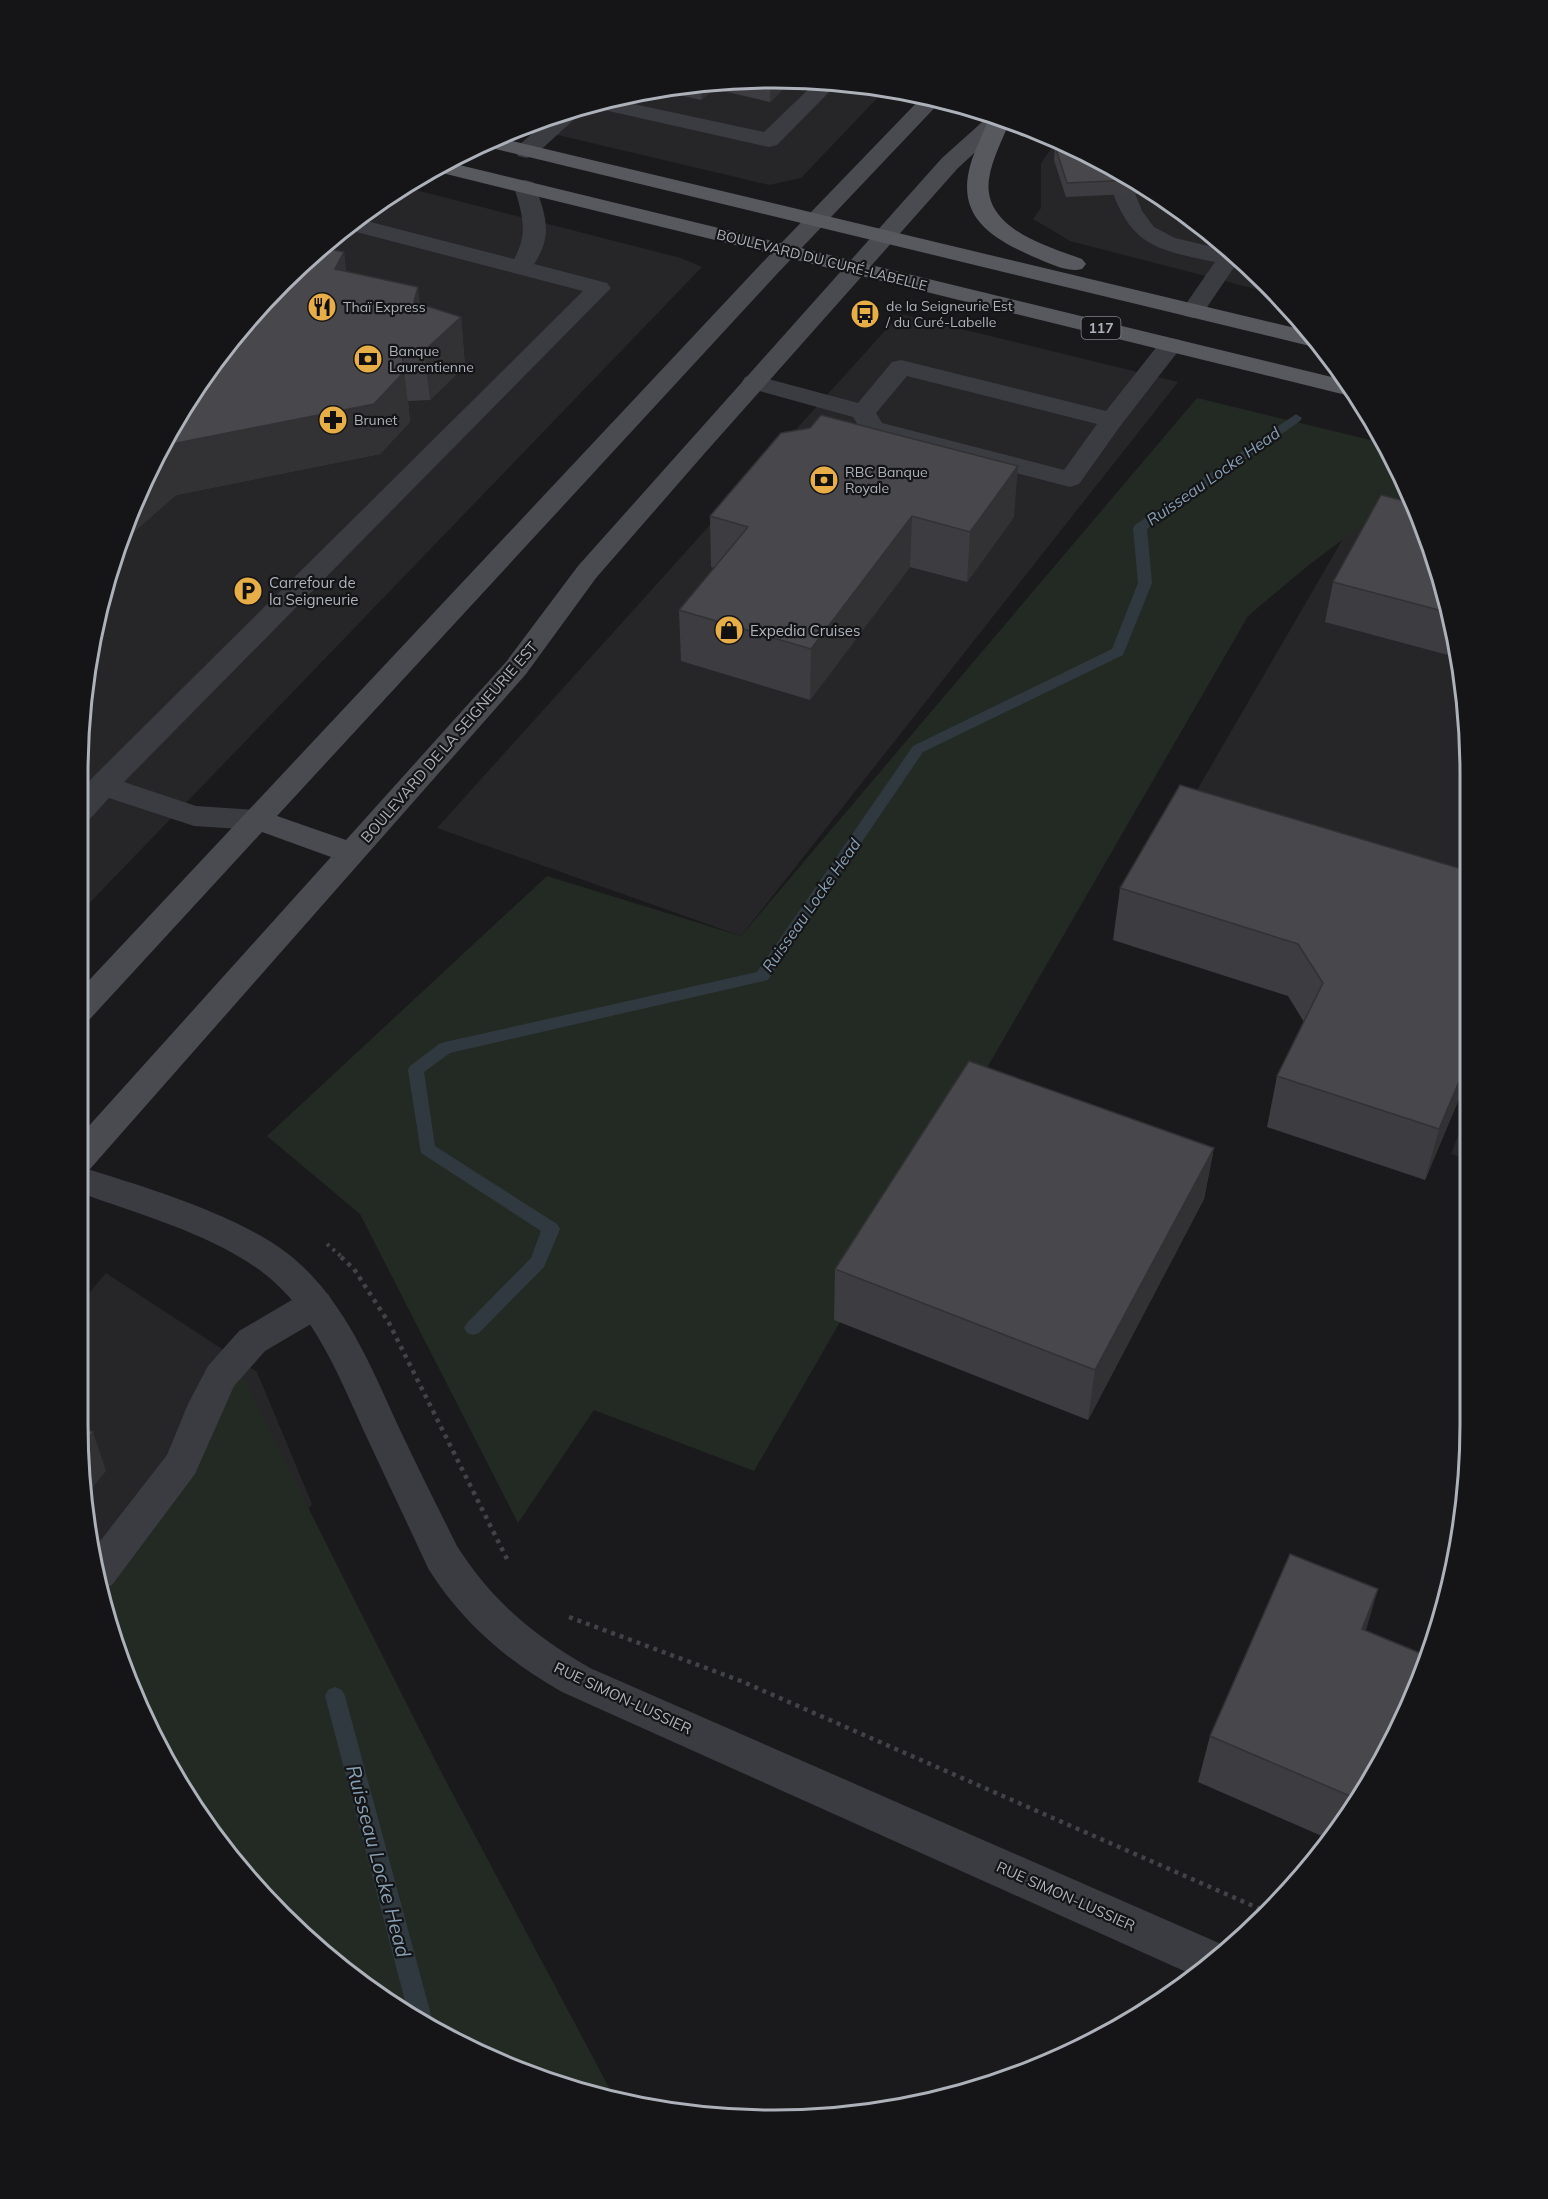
<svg xmlns="http://www.w3.org/2000/svg" width="1548" height="2199" font-family="Mulish,sans-serif">
<style>
.built{fill:#262629}
.green{fill:#222a23}
.lines{fill:none;stroke-linecap:round;stroke-linejoin:round}
.stream{fill:#30393f;fill-rule:evenodd}
.path-far1{stroke:#414347;stroke-width:4;stroke-dasharray:3 4.5;stroke-linecap:butt}
.path{stroke:#414347;stroke-width:4.5;stroke-dasharray:4 5;stroke-linecap:butt}
.service{fill:#3b3c41;fill-rule:evenodd}
.minor{fill:#3b3c41;fill-rule:evenodd}
.secondary{fill:#494b50;fill-rule:evenodd}
.primary{fill:#57595f;fill-rule:evenodd}
.wall{fill:#3d3d41}
.shaded-wall{fill:#323235}
.building{fill:#47474c;stroke:#323235;stroke-width:1.5}
.labels{text-anchor:middle;dominant-baseline:central;stroke-width:4.5;stroke-linejoin:round;paint-order:stroke}
.far-street-label{font-size:14px;fill:#adb1ba;stroke:#151517}
.far-poi-label{font-size:14px;fill:#adb1ba;stroke:#151517;text-anchor:start}
.shield{fill:#151517;stroke:#7f8289;stroke-width:1.5}
.shield-label{font-size:14px;font-weight:bold;fill:#adb1ba}
.poi-label{font-size:15px;fill:#adb1ba;stroke:#151517;text-anchor:start}
.street-label{font-size:15px;fill:#adb1ba;stroke:#151517}
.water-label{font-size:16px;font-style:italic;fill:#879fb3;stroke:#151517}
.near-water-label{font-size:20px;font-style:italic;fill:#879fb3;stroke:#151517}
.rim{fill:none;stroke:#adb1ba;stroke-width:3}
</style>
<rect width="100%" height="100%" fill="#1a1a1c"/>
<g class="built">
<path d="M819,79l66,11 -84,88 -32,7 -245,-58 26,-12 133,-31z"/>
<path d="M1057,140l25,10 115,72 78,72 -205,-53 -37,-22 8,-11v-45z"/>
<path d="M404,187l277,71 21,9 -624,648v-141l13,-136 40,-130 40,-82 51,-76 93,-99z"/>
<path d="M900,314l278,68 -437,554 -304,-108z"/>
<path d="M1391,456l7,10 48,128 18,89 1,192 -272,-78z"/>
<path d="M1466,1115l1,44 -16,-5z"/>
<path d="M106,1273l151,99 55,132 -165,221 -45,-120 -24,-180v-119z"/>
</g>
<g class="green">
<path d="M1197,398l186,45 15,23 8,21 -10,13 -86,64 -62,52 -494,855 -160,-61 -76,113 -158,-309 -93,-78 280,-260 194,60z"/>
<path d="M240,1372l198,394 176,331 -107,-29 -81,-40 -111,-80 -120,-137 -45,-78 -48,-128 -6,-44z"/>
</g>
<g class="lines">
<g class="stream">
<path d="M1296,414l6,4 -2,3 -153,108 5,54 -29,72 -200,97 -155,228 -318,73 -26,19 11,74 122,78 3,5 -16,38 -65,66 -6,2 -6,-2 -3,-5 3,-5 64,-65 10,-27 -120,-78 -13,-83 2,-4 29,-22 6,-2 312,-70 156,-226 199,-97 26,-66 -5,-55 2,-3z"/>
<path d="M335,1687l7,3 3,6 89,330 -2,5 -23,-15 -84,-320 3,-6z"/>
</g>
<path class="path-far1" d="M327,1244l16,14"/>
<g class="path">
<path d="M341,1257l13,12 35,54 119,238"/>
<path d="M569,1617l172,64 526,231"/>
</g>
<g class="service">
<path d="M819,79l19,4 -61,62 -8,2 -169,-38 -9,-4 24,-5 149,32z"/>
<path d="M580,108l2,2 -3,5 -45,41 -8,2 -8,-2 -3,-5 3,-5 36,-32z"/>
<path d="M1108,166l22,14 12,31 12,16 21,11 54,13 10,9 -38,56 -8,2 -8,-2 -4,-5 34,-49c-71,-14 -87,-21 -110,-91z"/>
<path d="M525,180l8,2 3,5c10,31 17,48 -2,77l73,19 4,5 -487,494 72,24 61,4 11,3 4,7 -4,7 -11,3 -63,-4 -85,-28 -21,23 -10,3v-28l14,-18 491,-487 -238,-62 14,-10 155,40c15,-25 8,-46 0,-72l3,-5z"/>
<path d="M1171,338l9,2 3,5 -62,80 -42,59 -9,3 -207,-54 -10,-16 -108,-30 -3,-5 3,-5 9,-2 104,28 34,-41 9,-2 205,51 56,-71zM907,376l190,48 -33,46 -182,-47 -6,-10z"/>
<path d="M315,1290l13,4 5,10 -5,10 -63,37 -31,35 -39,88 -83,111 -12,4 -6,-40 73,-94 21,-51 20,-38 31,-35 63,-37z"/>
</g>
<path class="minor" d="M78,1166c66,21 154,46 209,87 57,44 85,116 114,179 18,38 37,76 56,114 34,54 78,91 133,122l638,279 2,3 -37,25 -631,-283c-55,-31 -99,-69 -133,-122 -20,-43 -40,-85 -60,-128 -28,-60 -53,-130 -108,-171 -54,-39 -121,-56 -183,-79z"/>
<path class="secondary" d="M923,96l19,4 -166,175 -499,541 69,24 160,-178 72,-96 364,-408 48,-43 18,7 -50,46 -254,286 -108,124 -70,96 -436,495 -12,4v-35l253,-281 -69,-25 -173,188 -11,3v-31l682,-727z"/>
<g class="primary">
<path d="M991,116l18,7c-7,18 -17,36 -20,56 -7,49 57,67 93,80l4,5 -4,5c-15,4 -33,-6 -48,-12 -53,-23 -83,-48 -58,-108 5,-11 9,-23 15,-33z"/>
<path d="M500,138l808,193 10,15 -4,1 -831,-201z"/>
<path d="M447,162l893,217 10,15 -4,1 -916,-225z"/>
</g>
</g>
<g class="wall">
<path d="M792,80l-22,22 -56,-13 -13,11 -43,-10 25,-6z"/>
<path d="M1055,146l27,4 69,43 -85,4 -12,-37z"/>
<path d="M344,252l2,20 72,15 1,16 42,14 4,49 -35,34 -22,1 2,21 -30,32 -204,41 -56,49 11,-36z"/>
<path d="M710,516l304,1 -47,65 -57,-15 -100,133 -129,-39 -2,-51 35,-42 -3,-1z"/>
<path d="M1333,582l113,12 13,64 -134,-36z"/>
<path d="M1465,870l1,212 -41,98 -158,-53 10,-51 27,-54 -16,-26 -175,-56 7,-52z"/>
<path d="M1214,1148l-10,51 -116,221 -254,-100 1,-51z"/>
<path d="M1366,1631l32,102 -67,107 -133,-58 12,-46z"/>
</g>
<g class="shaded-wall">
<path d="M792,80l-22,22v-21z"/>
<path d="M701,83h13v6l-13,11z"/>
<path d="M344,252l6,49 -15,-32z"/>
<path d="M418,287l5,49 -9,-34z"/>
<path d="M461,317l4,49 -35,34 -6,-49z"/>
<path d="M402,351l8,71 -30,32 -204,41 -56,49 11,-36 27,-56 9,-7z"/>
<path d="M1018,466l-4,51 -47,65 3,-50z"/>
<path d="M912,516l-2,51 -100,133 1,-51z"/>
<path d="M1466,1065v17l-41,98 14,-51z"/>
<path d="M1214,1148l-10,51 -116,221 7,-50z"/>
<path d="M93,1432l13,39 -19,23 -6,-47z"/>
<path d="M1378,1589l-14,48 -2,-8z"/>
</g>
<g class="building">
<path d="M1055,146h16l11,4 49,30 -64,3z"/>
<path d="M320,247l24,5 -9,17 83,18 -4,15 47,15 -37,34h-22l2,21 -30,32 -207,41 -9,7 13,-26 51,-76 93,-99z"/>
<path d="M821,415l197,51 -48,66 -58,-16 -101,133 -132,-39 69,-83 -38,-11 71,-83 29,-5z"/>
<path d="M1381,495l31,8 34,91 4,19 -117,-31z"/>
<path d="M1180,785l285,85 1,195 -27,64 -162,-53 46,-93 -25,-39 -178,-56z"/>
<path d="M969,1061l245,87 -119,222 -260,-101z"/>
<path d="M78,1425l15,7 -12,15z"/>
<path d="M1290,1554l88,35 -16,40 65,27 -29,77 -41,66 -147,-63z"/>
</g>
<defs>
<g id="restaurant-disc" transform="scale(1.5)"><circle r="9.5" fill="#e7ad46" stroke="#151517"/><path d="M-5-6h1v4h1v-4h1v4h1v-4h1v5L-1.5 .5V6h-2V.5L-5-1ZM5-6V6H3V1.5H1.5Q1.5-4 5-6Z" fill="#111"/></g>
<g id="bus-disc" transform="scale(1.5)"><circle r="9.5" fill="#e7ad46" stroke="#151517"/><path d="M-5-6H5V4H4V6H2V4H-2V6H-4V4H-5ZM-3.5-4V0h7V-4ZM-3.5 1.2v1.5H-2V1.2ZM2 1.2v1.5H3.5V1.2Z" fill="#111"/></g>
<g id="bank-disc" transform="scale(1.5)"><circle r="9.5" fill="#e7ad46" stroke="#151517"/><path d="M-6-4H6V4H-6ZM0-2.3a2.3 2.3 0 1 0 0 4.6a2.3 2.3 0 1 0 0-4.6Z" fill="#111"/></g>
<g id="pharmacy-disc" transform="scale(1.5)"><circle r="9.5" fill="#e7ad46" stroke="#151517"/><path d="M-2-6h4v4h4v4h-4v4h-4v-4h-4v-4h4Z" fill="#111"/></g>
<g id="parking-disc" transform="scale(1.5)"><circle r="9.5" fill="#e7ad46" stroke="#151517"/><path d="M-3.5-5.5H1a3.5 3.5 0 0 1 0 7H-1V5.5H-3.5ZM-1-3.4V-.6H.8a1.4 1.4 0 0 0 0-2.8Z" fill="#111"/></g>
<g id="shop-disc" transform="scale(1.5)"><circle r="9.5" fill="#e7ad46" stroke="#151517"/><path d="M-5-2.5h2.3a2.7 3.5 0 0 1 5.4 0H5L5.5 6h-11ZM-1.5-2.5h3a1.5 2.3 0 0 0-3 0Z" fill="#111"/></g>
</defs>
<g fill-rule="evenodd">
<use href="#restaurant-disc" x="322" y="307"/>
<use href="#bus-disc" x="865" y="314"/>
<use href="#bank-disc" x="368" y="359"/>
<use href="#pharmacy-disc" x="333" y="420"/>
<use href="#bank-disc" x="824" y="480"/>
<use href="#parking-disc" x="248" y="591"/>
<use href="#shop-disc" x="729" y="630"/>
</g>
<g class="labels">
<g class="far-street-label">
<text transform="translate(822 260) rotate(14)">BOULEVARD DU CURÉ-LABELLE</text>
</g>
<g class="far-poi-label">
<text x="886" y="306">de la Seigneurie Est<tspan x="886" dy="16">/ du Curé-Labelle</tspan></text>
<text x="343" y="307">Thaï Express</text>
<text x="389" y="351">Banque<tspan x="389" dy="16">Laurentienne</tspan></text>
<text x="354" y="420">Brunet</text>
<text x="845" y="472">RBC Banque<tspan x="845" dy="16">Royale</tspan></text>
</g>
<rect class="shield" x="1081.5" y="317" width="39" height="22" rx="4.5"/>
<g class="shield-label">
<text x="1101" y="328">117</text>
</g>
<g class="poi-label">
<text x="269" y="582">Carrefour de<tspan x="269" dy="17">la Seigneurie</tspan></text>
<text x="750" y="630">Expedia Cruises</text>
</g>
<g class="street-label">
<text transform="translate(449 742) rotate(-49)">BOULEVARD DE LA SEIGNEURIE EST</text>
<text transform="translate(623 1698) rotate(25)">RUE SIMON-LUSSIER</text>
<text transform="translate(1066 1896) rotate(24)">RUE SIMON-LUSSIER</text>
</g>
<g class="water-label">
<text transform="translate(1213 476) rotate(-35)">Ruisseau Locke Head</text>
<text transform="translate(811 905) rotate(-55)">Ruisseau Locke Head</text>
</g>
<g class="near-water-label">
<text transform="translate(379 1861) rotate(75)">Ruisseau Locke Head</text>
</g>
</g>
<path d="M0 0H1548V2199H0ZM774 88H774A686 686 0 0 1 1460 774V1424A686 686 0 0 1 774 2110H774A686 686 0 0 1 88 1424V774A686 686 0 0 1 774 88Z" fill="#151517" fill-rule="evenodd"/>
<path class="rim" d="M774 88H774A686 686 0 0 1 1460 774V1424A686 686 0 0 1 774 2110H774A686 686 0 0 1 88 1424V774A686 686 0 0 1 774 88Z"/>
</svg>
